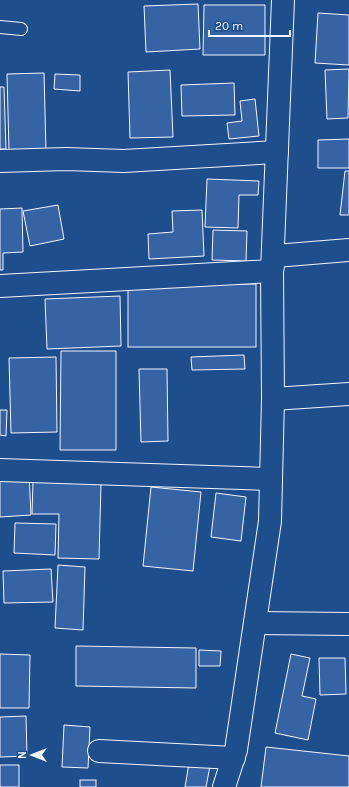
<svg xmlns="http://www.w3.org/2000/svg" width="349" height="787" font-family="Karla,sans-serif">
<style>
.building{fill:#3563a3;stroke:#f2f6ff}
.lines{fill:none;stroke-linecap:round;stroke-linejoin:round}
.lane-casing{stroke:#f2f6ff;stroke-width:14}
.street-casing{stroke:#f2f6ff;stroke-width:24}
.secondary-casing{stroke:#f2f6ff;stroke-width:24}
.lane{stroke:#1f4e8c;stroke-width:12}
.street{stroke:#1f4e8c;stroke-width:22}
.secondary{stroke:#1f4e8c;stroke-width:22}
</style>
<rect width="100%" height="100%" fill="#1f4e8c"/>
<g class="building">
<path d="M198,4l2,45 -54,3 -2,-46z"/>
<path d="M204,5h61v50h-62z"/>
<path d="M318,13l31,2v50l-34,-2z"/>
<path d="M349,69l-1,49 -21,1 -2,-49z"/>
<path d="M170,70l3,67 -43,1 -2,-66z"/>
<path d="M44,73l2,78h-37l-2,-77z"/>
<path d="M55,74l25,1v16l-26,-2z"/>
<path d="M234,83l1,32 -53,1 -1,-31z"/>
<path d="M0,87h4l2,62h-6z"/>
<path d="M255,99l4,37 -30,3 -2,-16 15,-2 -2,-20z"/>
<path d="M349,139v29h-31v-28z"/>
<path d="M345,171h4v44h-9z"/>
<path d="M207,179l52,2 -1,14h-19l-1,33 -33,-1z"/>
<path d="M58,205l6,34 -34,7 -7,-35z"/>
<path d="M22,208l1,44 -20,1v17h-3v-61z"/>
<path d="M202,210l2,46 -55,3 -1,-25 25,-2 -1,-21z"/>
<path d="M213,230l34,1 -1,30 -34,-1z"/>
<rect x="128" y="284" width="128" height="63"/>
<path d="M120,296l1,50 -74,3 -2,-50z"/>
<path d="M61,351h55v99h-56z"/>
<path d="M244,355l1,14 -53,1 -1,-13z"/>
<path d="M56,357l1,75 -46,1 -2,-75z"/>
<path d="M139,369h28l1,72 -27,1z"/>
<path d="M0,410h7l-1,26 -6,-1z"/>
<path d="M29,473l2,42 -31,2v-43z"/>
<path d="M33,482l68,2 -2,75 -41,-1 1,-44h-27z"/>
<path d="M151,487l50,5 -8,79 -50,-5z"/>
<path d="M216,493l30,4 -5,44 -30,-4z"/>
<path d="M15,523l41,1 -1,31 -41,-2z"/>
<path d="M58,565l27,2 -2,63 -28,-2z"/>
<path d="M51,569l2,33 -49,1 -1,-32z"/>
<path d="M76,646l120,2v40l-120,-2z"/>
<path d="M199,650l22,1 -1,15h-21z"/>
<path d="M0,654l30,1 -1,53h-29z"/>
<path d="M291,654l19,4 -8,38 14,3 -8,41 -33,-7z"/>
<path d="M319,658h26l1,36 -26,1z"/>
<path d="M26,716l1,40 -27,1v-40z"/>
<path d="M64,725l26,2 -2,41 -26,-1z"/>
<path d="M266,747l83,9v31h-88z"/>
<path d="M189,763l21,3 -4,21h-21z"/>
<rect x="0" y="765" width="19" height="22"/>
<rect x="80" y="780" width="16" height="7"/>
</g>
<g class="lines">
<g class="lane-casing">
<path id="lane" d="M0,27l21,2"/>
</g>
<g class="street-casing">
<g id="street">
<path d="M0,161l66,-2 58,2 153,-9"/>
<path d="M0,286l272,-15 3,-15 74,-6"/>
<path d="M273,399l76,-5"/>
<path d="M0,470l271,9"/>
<path d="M255,623l94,1"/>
<path d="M99,751l135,7"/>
</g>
</g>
<g class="secondary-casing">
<path id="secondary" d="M224,787l12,-37 34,-229 3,-122 -1,-128 11,-271"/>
</g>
<use href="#lane" class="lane"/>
<use href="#street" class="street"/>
<use href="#secondary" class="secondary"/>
</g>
<g transform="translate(32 755) rotate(270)" stroke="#1f4e8c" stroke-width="3" paint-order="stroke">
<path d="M0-3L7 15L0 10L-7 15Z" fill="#f2f6ff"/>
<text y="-6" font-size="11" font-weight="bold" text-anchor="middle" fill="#f2f6ff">N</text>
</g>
<path d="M209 30v6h81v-6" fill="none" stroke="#f2f6ff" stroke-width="2"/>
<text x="215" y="30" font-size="12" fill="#f2f6ff" stroke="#1f4e8c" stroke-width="3" paint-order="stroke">20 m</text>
</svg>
